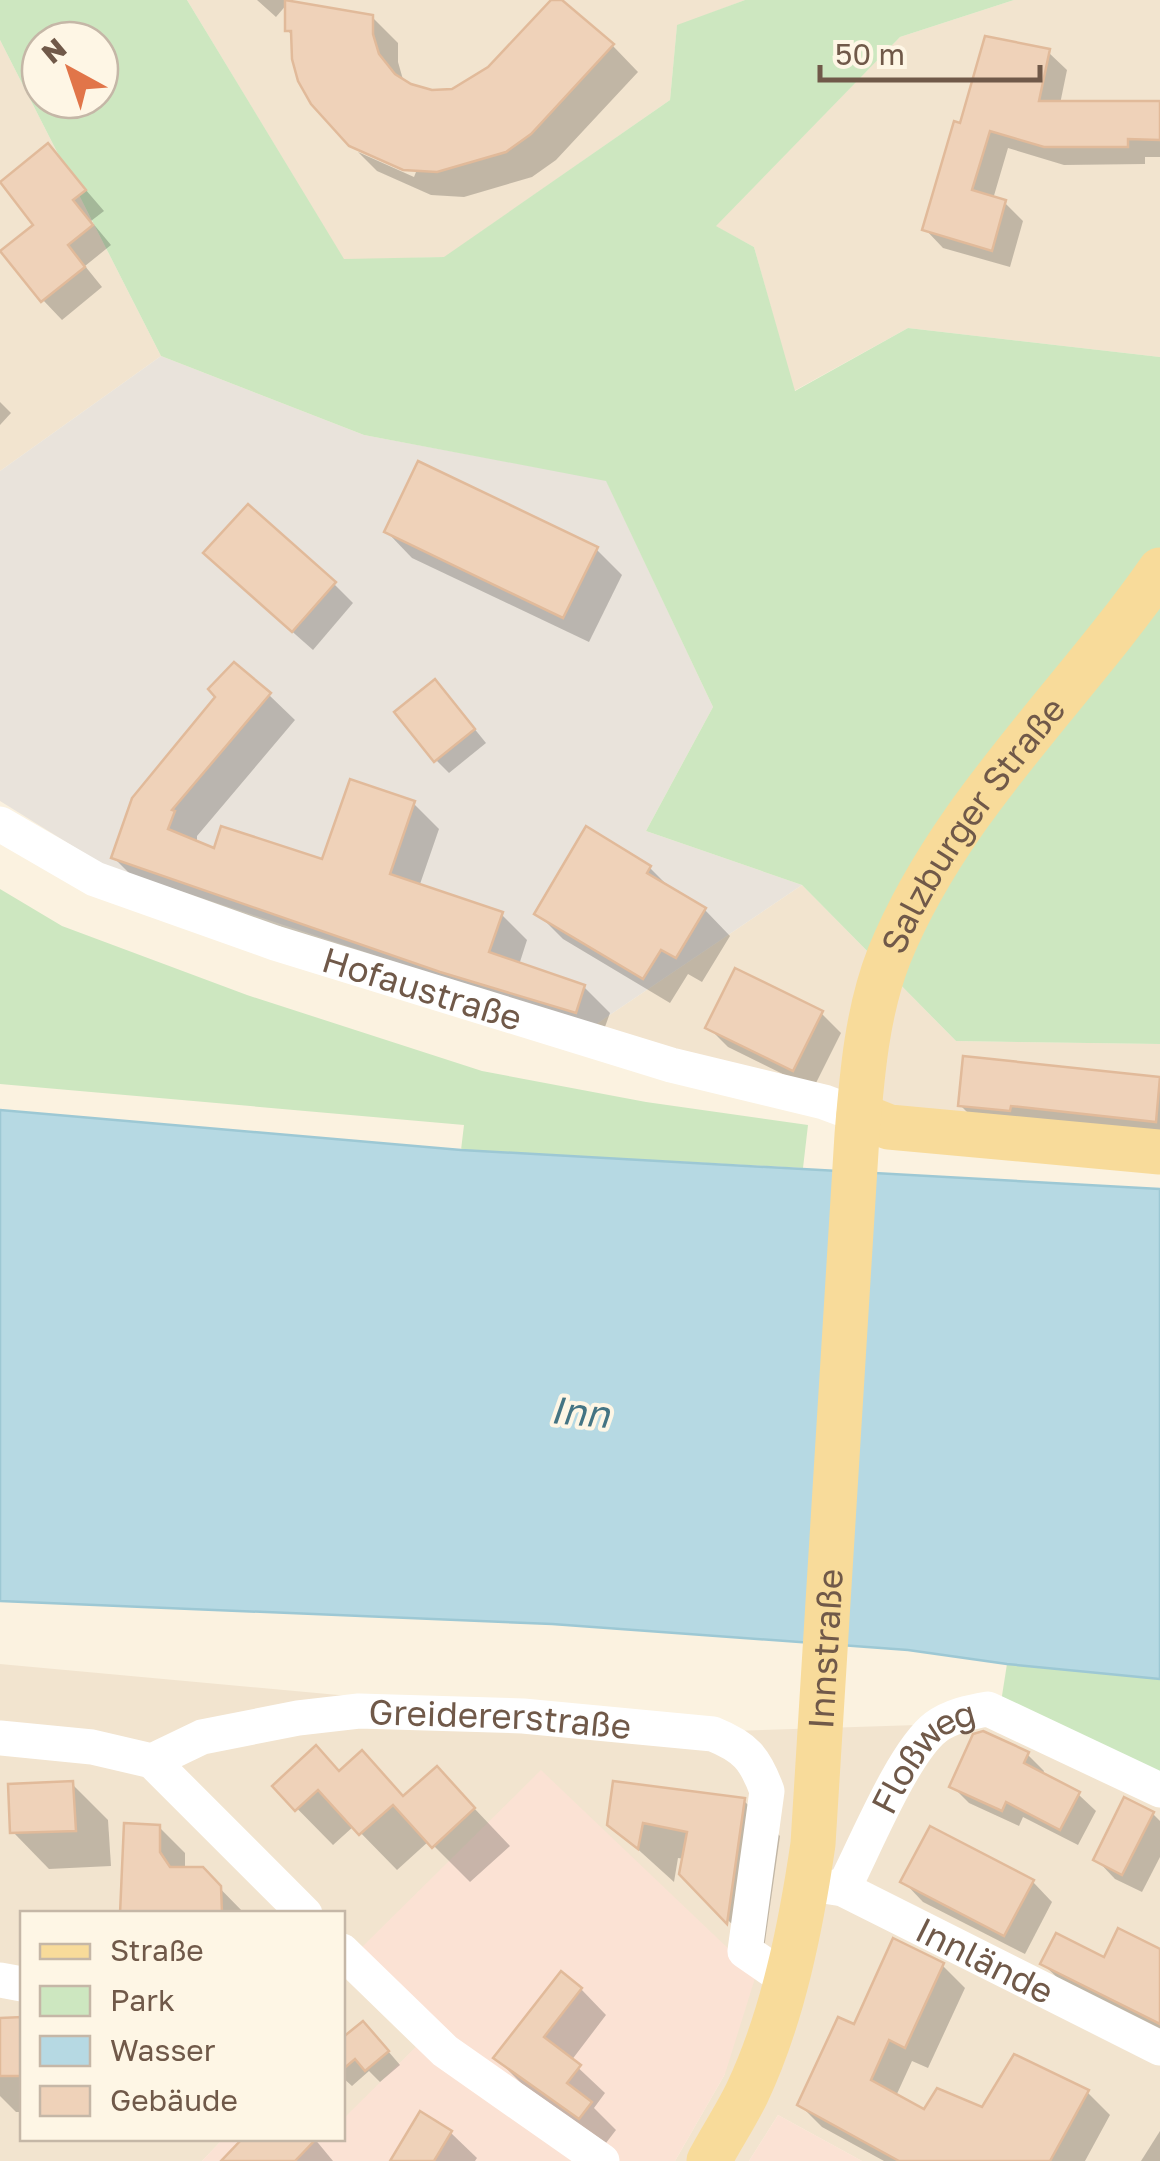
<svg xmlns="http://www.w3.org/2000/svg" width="1160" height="2161" font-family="'Golos Text',sans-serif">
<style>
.residential{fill:#f2e4cf}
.commercial{fill:#fbe2d4}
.industrial{fill:#e9e3db}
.green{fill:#cde7c0;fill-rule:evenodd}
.water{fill:#b6d9e3;stroke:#9dc8d4;stroke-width:2.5}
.shadow{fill:#0003}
.building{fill:#efd2b9;stroke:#e1ba9a;stroke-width:2.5}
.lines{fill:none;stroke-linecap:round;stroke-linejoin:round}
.minor{stroke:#fff;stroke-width:35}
.major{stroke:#f8db9a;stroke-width:45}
.labels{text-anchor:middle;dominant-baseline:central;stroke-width:8;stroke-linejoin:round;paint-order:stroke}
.street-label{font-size:35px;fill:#705949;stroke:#fef6e5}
.water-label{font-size:38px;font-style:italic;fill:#447483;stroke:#fef6e5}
</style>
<rect width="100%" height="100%" fill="#fbf2e0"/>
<g class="residential">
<path d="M187,0h558l-68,26 -7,74 -225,157 -101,3z"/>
<path d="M1014,0h146v357l-252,-29 -114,63 -40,-144 -39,-21 185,-189z"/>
<path d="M0,40l161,316 -161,115z"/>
<path d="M802,885l154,156 204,3v96l-231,-18 -337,-95z"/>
<path d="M0,1664l729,67 188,-6 68,-9 175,86v359h-298l-84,-46 -29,46h-74l50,-87 -287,-49 -94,95 -2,-206h-320v224l201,1 -21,22h-202z"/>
</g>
<g class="commercial">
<path d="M541,1770l215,205 -31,99 -50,87h-473l21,-22 119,-1 1,-19 95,-94 -77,-77z"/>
<path d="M778,2115l84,46h-113z"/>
</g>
<path class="industrial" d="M161,356l203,79 242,45 107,227 -67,124 156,54 -210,142 -487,-161 -105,-65v-330z"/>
<g class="green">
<path d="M0,0h187l157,259 100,-2 226,-157 7,-75 68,-25h269l-114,37 -184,189 38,21 41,144 113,-63 252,29v687l-204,-3 -154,-156 -156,-54 67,-124 -107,-226 -242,-46 -203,-79 -161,-316zM40,40h60v60h-60z"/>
<path d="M0,889l62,37 185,69 235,76 164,31 162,23 -5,43 -342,-18 3,-25 -464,-41z"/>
<path d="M1007,1664l153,15v99l-159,-76z"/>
</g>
<path class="water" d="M0,1110l461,40 699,39v490l-153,-15 -99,-14 -356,-26 -552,-23z"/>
<g class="shadow">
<path d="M257,0h34l-3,3 84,14 26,26v19l6,21 28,9h20l38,-23 65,-69 58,46 25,26 -82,88 -24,17 -68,20 -33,-2 -54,-24 -19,-19 56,25 2,-5 -68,-30 -20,-19 -28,-43 -6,-43 -7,-7 1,-27 -12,14z"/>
<path d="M1048,52l19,18 -7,34 100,-1v54h-15v7l-81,1 -56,-17 -15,51 12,4 18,18 -13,46 -67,-19 -18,-19 37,-103z"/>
<path d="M48,146l56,65 -13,10 20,24 -26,21 17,21 -40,33 -19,-20 -7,-75z"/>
<path d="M0,402l11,11 -11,12z"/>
<path d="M387,532l209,17 26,26 -33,67 -177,-84z"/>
<path d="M226,573l108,11 19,19 -40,47z"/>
<path d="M269,695l26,25 -98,116v8l18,8 109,10 90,-58 25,25 -20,58 83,28 25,25 -8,25 65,22 26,26 -9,25 -462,-155 -25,-25z"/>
<path d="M447,695l39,48 -37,30 -13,-13z"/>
<path d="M650,868l23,23 32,19 25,26 -28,46 -14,-8 -18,29 -107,-64 -26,-26z"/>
<path d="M821,1013l20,20 -28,56 -85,-42 -20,-20z"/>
<path d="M966,1058l194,21v53l-187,-14 -13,-13z"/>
<path d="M362,1754l43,43 32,-28 73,77 -40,36 -41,-41 -32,29 -43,-44 -21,19 -58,-59 65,-13z"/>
<path d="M1027,1754l17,17 -2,5 37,19 17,16 -18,34 -55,-28 -4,9 -50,-23 -17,-17z"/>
<path d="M72,1784l36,36 3,46 -62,3 -36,-37z"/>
<path d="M743,1800l37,36 -17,120 -81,-83 3,-14 -7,-1 -4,24 -64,-58z"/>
<path d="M1153,1814l7,7v36l-18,35 -27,-13 -19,-20z"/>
<path d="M159,1827l26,26v17h17l43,44h-122z"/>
<path d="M904,1882h129l19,20 -27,52 -102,-52z"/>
<path d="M1160,1952v80l-97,-49 -20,-19 62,-3z"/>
<path d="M942,1965l23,23 -37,80 -16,-7 -16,35 29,17 58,-2 104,-19 23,23 -25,46h-201l-62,-34 -22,-22 55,-77z"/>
<path d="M581,1989l25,26 -35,46 34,32 -11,15 22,22 -10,13 -84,-59 -26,-26z"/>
<path d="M22,2019v93h-6l-16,-16v-76z"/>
<path d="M376,2037l24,28 -20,17 -11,-11 -17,15 -10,-9v-34z"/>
<path d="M1160,2131v30h-19z"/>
<path d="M451,2133l26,25 -2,3h-82z"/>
<path d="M314,2138l19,23h-95z"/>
</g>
<g class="building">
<path d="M285,0l88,15v19l6,20 16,20 16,10 21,6 20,-1 36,-22 63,-67h11l52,44 -83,90 -25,18 -69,20 -34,-2 -54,-24 -38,-42 -13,-23 -6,-22 -1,-28h-6z"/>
<path d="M985,36l65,13 -11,52h121v39l-32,-1v8h-84l-54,-16 -18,59 34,10 -14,51 -70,-21 32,-109 6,2z"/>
<path d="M48,143l38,47 -13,10 20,25 -25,20 17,22 -44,35 -41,-51 33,-26 -33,-43z"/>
<path d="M418,461l180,86 -35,71 -179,-86z"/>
<path d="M248,504l88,78 -44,50 -89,-79z"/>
<path d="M234,662l37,31 -99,117 3,1 -7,18 46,19 7,-22 101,33 28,-80 65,22 -25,73 113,38 -14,40 96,33 -9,28 -136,-41 -329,-114 21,-60 83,-101 -7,-8z"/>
<path d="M435,679l40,50 -41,33 -40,-50z"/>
<path d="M586,826l65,40 -4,7 59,35 -30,50 -15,-8 -18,29 -109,-65z"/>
<path d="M735,968l88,43 -30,60 -88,-43z"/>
<path d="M963,1056l197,21 -4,45 -145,-16 -1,5 -52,-5z"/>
<path d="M983,1731l46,21 -5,11 56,29 -20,38 -54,-28 -4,9 -53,-24 24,-53z"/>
<path d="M316,1745l23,26 23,-21 41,46 34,-30 38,42 -43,40 -39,-43 -34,30 -41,-45 -23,21 -23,-25z"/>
<path d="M73,1781l3,50 -66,2 -2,-49z"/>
<path d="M613,1781l132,17 -18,126 -48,-50 8,-42 -44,-9 -5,26 -31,-24z"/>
<path d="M1124,1797l30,15 -32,63 -29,-15z"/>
<path d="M124,1823l36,2v27l10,15h33l18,19 1,28h-102z"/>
<path d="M930,1826l104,54 -30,56 -104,-54z"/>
<path d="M1118,1928l42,21v75l-120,-60 16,-31 48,24z"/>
<path d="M893,1938l51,25 -39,85 -16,-8 -18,40 53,29 13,-21 45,19 32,-53 75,36 -39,71h-151l-102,-56 41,-88 16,7z"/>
<path d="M561,1971l21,17 -38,49 37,28 -14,18 25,19 -13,17 -86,-61z"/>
<path d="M22,2017v59h-22v-58z"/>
<path d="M363,2021l26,30 -24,20 -10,-12 -13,11v-32z"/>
<path d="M420,2111l32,20 -18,30h-44z"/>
<path d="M243,2138h74l-22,23h-74z"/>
</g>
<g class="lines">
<g class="minor">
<path id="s1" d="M0,824l95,55 180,64 396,122 153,37 35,13"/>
<path id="s2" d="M0,1738l92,9 60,14 50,-24 96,-19 61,-7 164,5 190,18c32,13 42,24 54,57l-22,160 42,29"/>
<path d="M152,1761l153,153"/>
<path id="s3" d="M824,1886l19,3 317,159"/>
<path id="s4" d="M843,1889c21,-40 60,-137 93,-162 15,-11 34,-15 52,-18l172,81"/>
<path d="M342,1951l103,100 157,110"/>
<path d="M0,1980l22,4"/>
</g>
<g class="major">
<path d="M859,1115l30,12 271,25"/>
<path id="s5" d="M709,2161c12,-23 27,-45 38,-68 36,-76 54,-167 66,-249l44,-709c5,-60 10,-123 32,-179 60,-148 182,-258 271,-386"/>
</g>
</g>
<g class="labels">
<g class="street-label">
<text stroke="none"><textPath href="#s5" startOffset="1385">Salzburger Straße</textPath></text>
<text stroke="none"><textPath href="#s1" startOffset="455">Hofaustraße</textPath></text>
<text stroke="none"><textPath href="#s5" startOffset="532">Innstraße</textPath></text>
<text stroke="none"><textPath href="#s2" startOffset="510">Greidererstraße</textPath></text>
<text stroke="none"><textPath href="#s4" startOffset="158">Floßweg</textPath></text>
<text stroke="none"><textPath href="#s3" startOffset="178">Innlände</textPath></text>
</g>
<g class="water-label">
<text transform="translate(580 1411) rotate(5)">Inn</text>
</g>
</g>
<rect x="20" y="1911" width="325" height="230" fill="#fef6e5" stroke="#c5b7a7" stroke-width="2.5"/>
<rect x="40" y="1944" width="50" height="15" fill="#f8db9a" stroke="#c5b7a7" stroke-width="2.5"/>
<text x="110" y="1961" font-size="30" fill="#705949">Straße</text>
<rect x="40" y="1986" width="50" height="30" fill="#cde7c0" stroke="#c5b7a7" stroke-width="2.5"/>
<text x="110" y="2011" font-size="30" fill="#705949">Park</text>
<rect x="40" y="2036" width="50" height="30" fill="#b6d9e3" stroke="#c5b7a7" stroke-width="2.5"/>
<text x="110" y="2061" font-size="30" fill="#705949">Wasser</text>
<rect x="40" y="2086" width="50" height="30" fill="#efd2b9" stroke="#c5b7a7" stroke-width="2.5"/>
<text x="110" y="2111" font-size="30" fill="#705949">Gebäude</text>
<g transform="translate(70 70) rotate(320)"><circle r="48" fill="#fef6e5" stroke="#c5b7a7" stroke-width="2.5"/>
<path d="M0-8L18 38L0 25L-18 38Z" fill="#e17549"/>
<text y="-15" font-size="28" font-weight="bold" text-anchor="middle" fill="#705949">N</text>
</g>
<path d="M820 65v15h220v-15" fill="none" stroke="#705949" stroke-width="5"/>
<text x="835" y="65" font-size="30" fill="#705949" stroke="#fef6e5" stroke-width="8" paint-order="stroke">50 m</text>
</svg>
